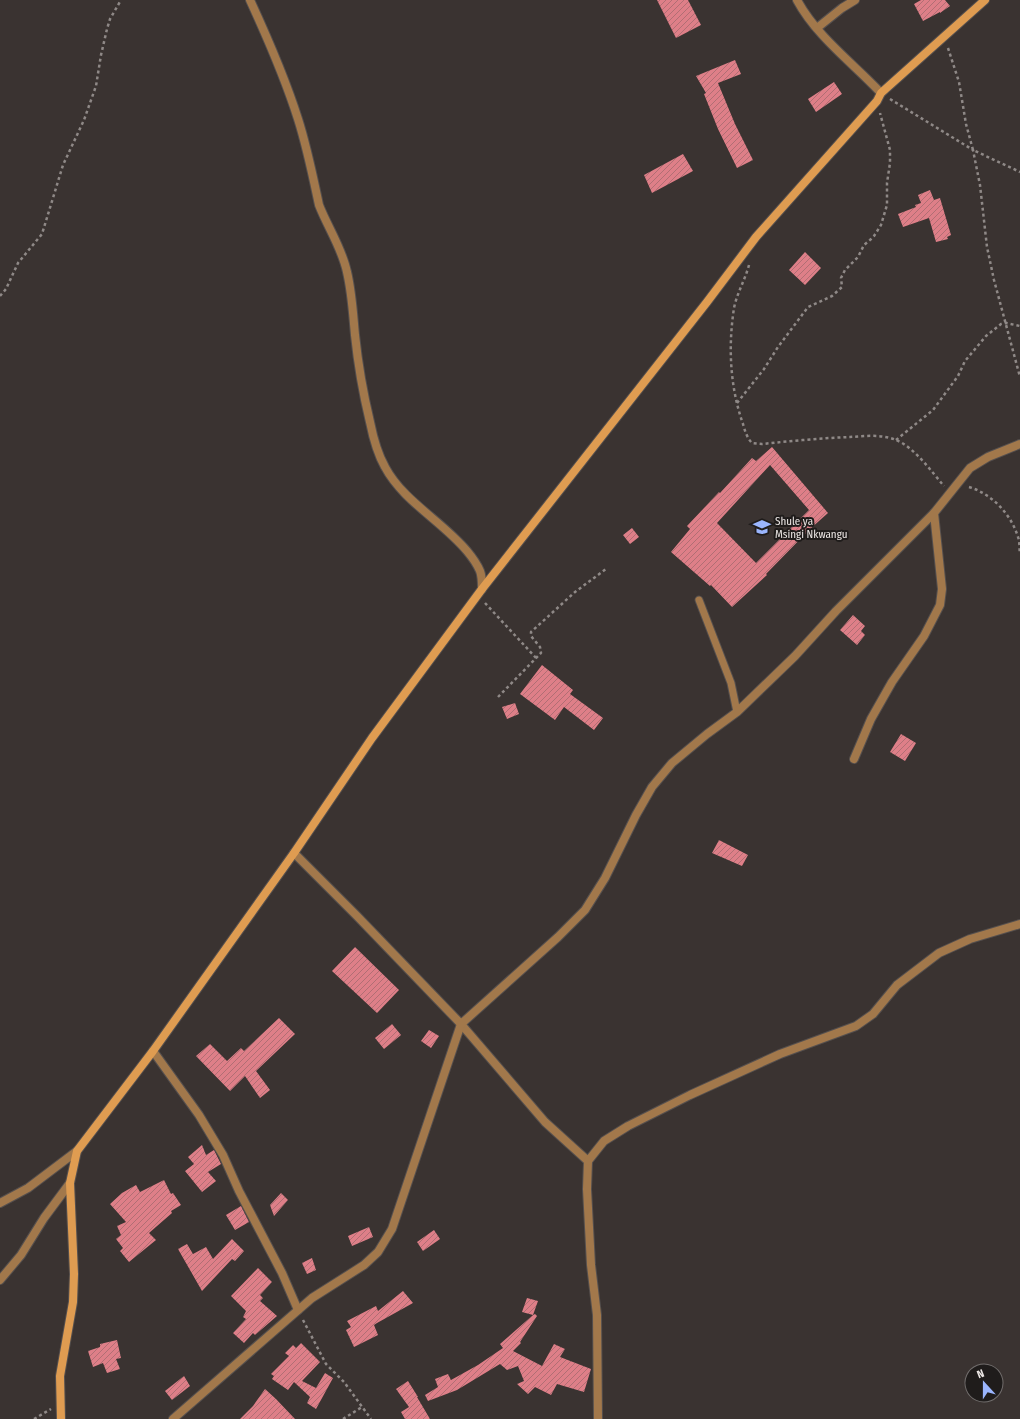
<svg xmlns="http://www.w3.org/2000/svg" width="1020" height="1419" font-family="'Fira Sans Condensed',sans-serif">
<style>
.building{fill:url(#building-hatch);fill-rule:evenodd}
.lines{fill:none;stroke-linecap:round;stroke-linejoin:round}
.lane-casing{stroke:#56504e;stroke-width:9}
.street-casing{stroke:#56504e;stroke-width:10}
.secondary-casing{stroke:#56504e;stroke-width:10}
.path{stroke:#8f8987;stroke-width:2.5;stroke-dasharray:3 3;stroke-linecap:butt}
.lane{stroke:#a2784b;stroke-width:7}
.street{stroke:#a2784b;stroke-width:8}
.secondary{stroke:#df9c51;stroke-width:8}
.labels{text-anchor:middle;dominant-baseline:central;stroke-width:4;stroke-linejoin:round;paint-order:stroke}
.poi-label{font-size:11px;fill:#ece7e5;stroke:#1f1c1b;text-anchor:start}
</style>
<defs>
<pattern id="building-hatch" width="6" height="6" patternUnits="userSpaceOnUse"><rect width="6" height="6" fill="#de7f88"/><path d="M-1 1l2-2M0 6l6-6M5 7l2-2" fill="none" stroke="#b16e74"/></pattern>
</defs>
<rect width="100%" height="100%" fill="#3a3331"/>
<g class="building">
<path d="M657,0h31l13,25 -25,13z"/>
<path d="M921,0h24l5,6 -10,7v-1l-17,9 -9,-17z"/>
<path d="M735,60l6,14 -23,9 17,41 18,36 -16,8 -19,-39 -14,-35 2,-1 -10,-17z"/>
<path d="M834,82l8,12 -26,18 -8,-13z"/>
<path d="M683,154l10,17 -41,22 -8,-18z"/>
<path d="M930,190l4,10 6,-2 11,37 -4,2 1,2 -12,3 -7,-24 -26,9 -5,-13 18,-7 -1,-2 6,-2 -3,-8z"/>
<path d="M805,252l16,16 -16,17 -16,-15z"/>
<path d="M772,447l56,66 -18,16 -44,45 1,1 -35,32 -21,-22 -1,1 -39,-34 19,-23 -3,-3 32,-34 1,1 32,-35 4,3zM770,465l39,45 -53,53 -39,-40z"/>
<path d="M632,528l7,9 -9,7 -7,-9z"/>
<path d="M853,615l12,11 -4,5 4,4 -8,10 -17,-15z"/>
<path d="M542,665l31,25 -3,4 33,24 -9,12 -30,-23 -9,13 -35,-26z"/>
<path d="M515,703l4,11 -12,5 -5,-12z"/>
<path d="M901,734l15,9 -11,18 -15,-9z"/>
<path d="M719,840l29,15 -6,11 -30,-13z"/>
<path d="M355,947l44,43 -22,23 -45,-42z"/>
<path d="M279,1018l16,16 -39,37 14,19 -10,8 -15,-22 -15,15 -34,-35 14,-12 17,17 14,-13 3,3z"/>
<path d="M392,1024l9,11 -17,14 -9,-11z"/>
<path d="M429,1030l10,6 -8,12 -10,-7z"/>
<path d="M202,1145l4,10 8,-5 7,14 -13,8 8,9 -14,11 -17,-21 9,-7 -6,-7z"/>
<path d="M164,1180l7,14 2,-1 8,12 -10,6 1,2 -23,20 7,7 -27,22 -9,-11 3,-3 -7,-9 5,-4 -4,-9 9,-4 -16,-18 12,-11 14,-8 4,7z"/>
<path d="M281,1193l7,7 -14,16 -4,-11z"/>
<path d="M241,1206l8,16 -14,8 -9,-15z"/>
<path d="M369,1227l4,10 -21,9 -4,-10z"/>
<path d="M434,1230l6,9 -17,12 -6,-9z"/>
<path d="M232,1239l12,12 -9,10 -3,-2 -30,32 -24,-42 9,-5 6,10 13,-7 7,12z"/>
<path d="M312,1258l4,12 -9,4 -5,-11z"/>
<path d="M258,1268l14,14 -12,13 3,3 -3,3 17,15 -22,19 -2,-2 -9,10 -11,-10 13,-14 -3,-2 3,-6 -15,-15z"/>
<path d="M403,1291l10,12 -36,20 -3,2 4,10 -24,12 -8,-17 5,-3 -4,-6 29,-15 2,5z"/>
<path d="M527,1298l11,3 -5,14 2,-1 2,2 -17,26 1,1 -8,8 29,15 12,-22 11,5 -5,8 31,12 -7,23 -27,-8 -6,11 -16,-8 -7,7 -11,-10 7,-3 -6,-15 -11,4 -7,-6 -43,26 -29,11 -3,-6 13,-8 -3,-8 13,-5 3,6 27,-15 25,-17 -3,-4 33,-29 -11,-3z"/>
<path d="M117,1340l4,18 -5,1 4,10 -13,4 -4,-10 -10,4 -5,-16 12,-4v-3z"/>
<path d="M301,1343l19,19 -18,19 14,7 9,-15 8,5 -17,31 -9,-6 3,-6 -16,-15 -6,8 -16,-11 2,-3 -3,-2 18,-18 -4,-3 8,-8 3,3z"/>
<path d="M184,1376l6,10 -18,14 -7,-9z"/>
<path d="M408,1381l10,16h-1l13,22h-25l-4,-7 8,-5 -13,-18z"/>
<path d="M265,1389l11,10 19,20h-55l13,-13z"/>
</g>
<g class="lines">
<g class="lane-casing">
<path id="lane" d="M699,600l32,83 6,29"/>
</g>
<g class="street-casing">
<g id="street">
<path d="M250,0c18,39 35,78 48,119 9,28 15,58 21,86 9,23 23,43 28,67 5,21 6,42 8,63 3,29 8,58 15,87 3,15 7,31 15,45 18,34 57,54 82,84 5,6 10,13 13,20 2,5 2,13 2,18"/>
<path d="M797,0c20,37 56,63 84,93"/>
<path d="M817,28l25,-20 13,-8"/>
<path d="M854,759l17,-40 21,-37 32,-46 16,-31 2,-16 -8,-76 36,-45 18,-11 32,-13"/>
<path d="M294,853l63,63 104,108 84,98 43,39 -1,28 4,76 6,50 1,104"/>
<path d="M153,1051l46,64 24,40 16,36 43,82 16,37"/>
<path d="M588,1161l16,-20 24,-15 62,-31 90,-41 76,-28 17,-12 24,-29 42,-32 31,-14 50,-15"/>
<path d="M0,1203l28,-15 49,-37"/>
<path d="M0,1280l21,-25 23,-37 26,-35"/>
<path d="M173,1419l139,-121 52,-33 14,-13 14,-23 69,-205 97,-87 27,-27 20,-32 31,-63 16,-28 20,-24 35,-29 30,-22 58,-56 41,-45 98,-98"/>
</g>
</g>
<g class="secondary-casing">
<path id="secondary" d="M61,1419l-1,-43 13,-74 1,-28 -4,-91 7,-32 76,-100 141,-198 78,-115 110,-149 225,-287 49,-65 121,-136 4,-8 104,-93"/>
</g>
<g class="path">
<path d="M948,48l11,34 7,42 7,26 47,22"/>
<path d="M890,99l83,51 7,35 7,62 7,33 26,97"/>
<path d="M749,265c-4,15 -12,28 -15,43 -6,39 -4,79 9,116 2,7 4,14 9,19l10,1c29,-3 59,-6 88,-7 15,-1 32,-3 46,3 18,7 35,31 48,46"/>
<path d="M0,296l6,-7 12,-26 24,-29 21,-69 21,-45 12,-34 5,-31 6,-26 3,-10 11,-19"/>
<path d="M737,403l27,-34 14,-22 30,-40 24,-11 10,-9 -1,-9 4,-8 13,-13 6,-12 6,-5 4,-4 7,-11 6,-20v-22l3,-20v-13l-10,-37"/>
<path d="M896,440l37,-30 25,-34 7,-15 21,-25 15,-12 5,-1 14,3"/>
<path d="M969,487c23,7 42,27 49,50 2,5 1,11 2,16"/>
<path d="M485,603l52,56"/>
<path d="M498,697l43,-44 -1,-6 -9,-11v-4l44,-40 31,-23"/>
<path d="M303,1320l23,44 18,18 27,37"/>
<path d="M34,1419l17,-10"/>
<path d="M343,1419l19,-12"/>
</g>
<use href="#lane" class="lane"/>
<use href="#street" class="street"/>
<use href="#secondary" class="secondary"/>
</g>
<defs>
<g id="school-bare" transform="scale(1.38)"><path d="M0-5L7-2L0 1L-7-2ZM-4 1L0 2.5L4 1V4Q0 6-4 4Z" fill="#9ab5fd" stroke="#1f1c1b" stroke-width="2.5" paint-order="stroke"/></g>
</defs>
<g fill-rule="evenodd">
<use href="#school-bare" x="762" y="527"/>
</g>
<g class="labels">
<g class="poi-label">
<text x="775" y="521">Shule ya<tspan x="775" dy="13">Msingi Nkwangu</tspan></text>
</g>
</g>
<g transform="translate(984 1383) rotate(339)"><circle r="19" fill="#1f1c1b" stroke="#716d6c"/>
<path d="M0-3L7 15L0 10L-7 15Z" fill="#9ab5fd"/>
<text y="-6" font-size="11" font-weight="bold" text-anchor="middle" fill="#ece7e5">N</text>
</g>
</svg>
